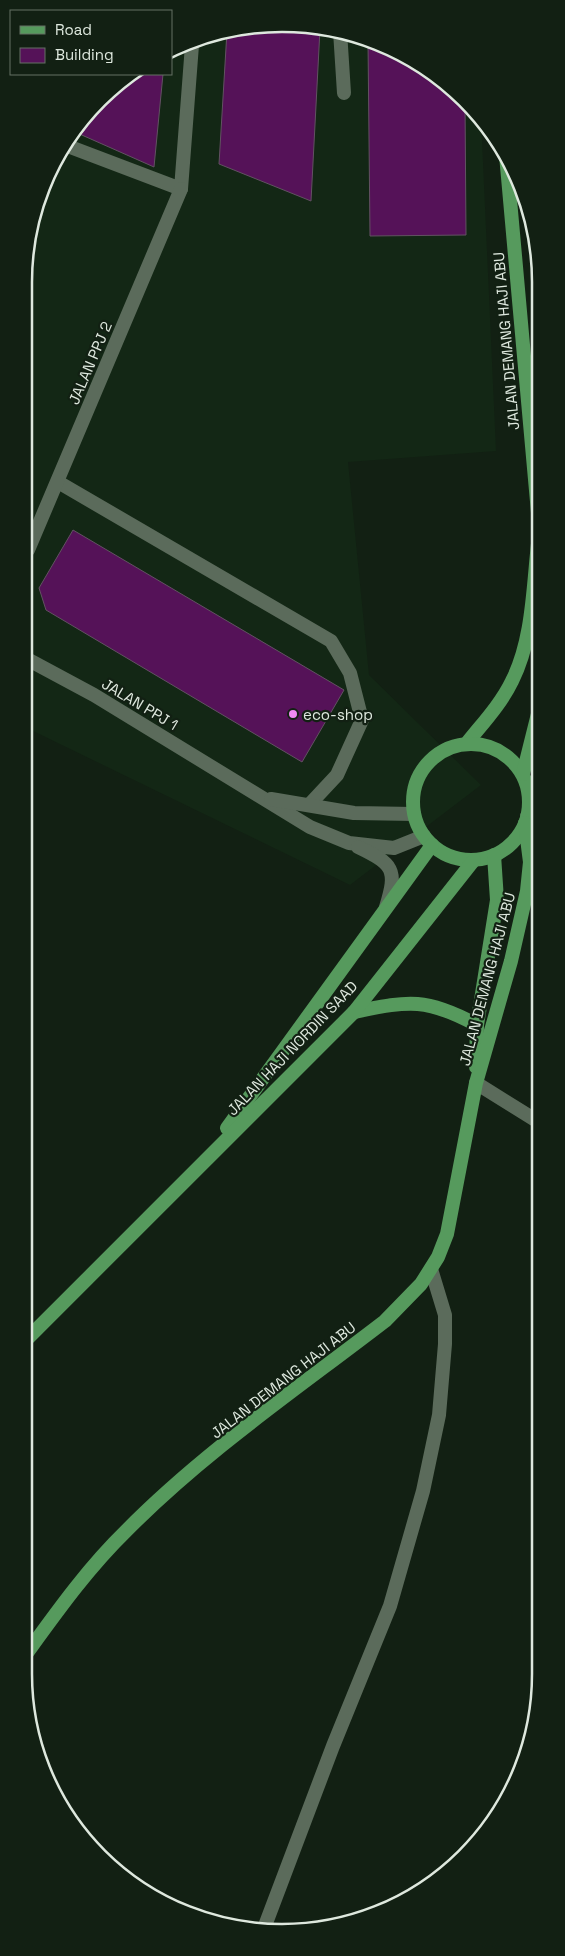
<svg xmlns="http://www.w3.org/2000/svg" width="565" height="1956" font-family="'Space Grotesk',sans-serif">
<style>
.built{fill:#132715}
.building{fill:#551258;stroke:#625262}
.lines{fill:none;stroke-linecap:round;stroke-linejoin:round}
.service{stroke:#5b6b5b;stroke-width:14}
.minor{stroke:#5b6b5b;stroke-width:14}
.primary{stroke:#569a5d;stroke-width:14}
.poi-dot{fill:#f18af4;stroke:#122013;stroke-width:2}
.labels{text-anchor:middle;dominant-baseline:central;stroke-width:4.5;stroke-linejoin:round;paint-order:stroke}
.street-label{font-size:15px;fill:#dee8de;stroke:#122013}
.poi-label{font-size:15px;fill:#dee8de;stroke:#122013;text-anchor:start}
.rim{fill:none;stroke:#dee8de;stroke-width:2.5}
</style>
<rect width="100%" height="100%" fill="#122013"/>
<path class="built" d="M232,29h101l79,29 65,54 4,6 15,333 -148,11 21,213 112,110 -131,100 -323,-157 2,-496 38,-93 65,-65h39v-20z"/>
<g class="building">
<path d="M232,29h88l-9,172 -92,-37 8,-133z"/>
<path d="M368,42l44,16 53,44 1,133 -96,1z"/>
<path d="M132,74h31l-9,93 -79,-35z"/>
<path d="M73,530l271,160 -42,72 -256,-152 -7,-22z"/>
</g>
<g class="lines">
<g class="service">
<path d="M340,31l4,62"/>
<path d="M65,145l116,44 11,-144"/>
</g>
<g class="minor">
<path d="M58,482l273,159 19,32 12,47 -25,55 -28,30"/>
<path d="M28,550l153,-361"/>
<path d="M27,659l67,36 216,132 39,16 45,5 30,-12"/>
<path d="M526,782l12,3"/>
<path d="M271,799l83,14 60,1"/>
<path d="M527,816l11,2"/>
<path d="M358,847c35,17 40,22 28,60"/>
<path d="M476,1083l61,38"/>
<path d="M263,1931l70,-185 57,-140 33,-115 16,-76 6,-71v-29l-14,-46"/>
</g>
<g class="primary">
<path d="M506,155l33,369"/>
<path d="M467,743c15,-19 34,-39 45,-62 22,-43 21,-99 27,-146"/>
<circle cx="471" cy="802" r="58"/>
<path d="M523,774l15,-60"/>
<path d="M354,1012c55,-11 71,-15 123,13"/>
<path d="M476,1067l1,-42 20,-125 -3,-45"/>
<path d="M227,1128l205,-283"/>
<path d="M25,1341l329,-329 120,-152"/>
<path d="M24,1657c32,-44 63,-88 102,-126 78,-79 172,-143 259,-210l36,-37 17,-27 9,-23 29,-151 35,-122 16,-70 3,-29 -5,-39"/>
</g>
</g>
<circle class="poi-dot" cx="293" cy="714" r="5"/>
<g class="labels">
<g class="street-label">
<text transform="translate(506 341) rotate(-95)">JALAN DEMANG HAJI ABU</text>
<text transform="translate(90 363) rotate(-67)">JALAN PPJ 2</text>
<text transform="translate(140 704) rotate(31)">JALAN PPJ 1</text>
<text transform="translate(487 979) rotate(-75)">JALAN DEMANG HAJI ABU</text>
<text transform="translate(292 1048) rotate(-46)">JALAN HAJI NORDIN SAAD</text>
<text transform="translate(283 1380) rotate(-38)">JALAN DEMANG HAJI ABU</text>
</g>
<g class="poi-label">
<text x="303" y="714">eco-shop</text>
</g>
</g>
<path d="M0 0H565V1956H0ZM282 32H282A250 250 0 0 1 532 282V1674A250 250 0 0 1 282 1924H282A250 250 0 0 1 32 1674V282A250 250 0 0 1 282 32Z" fill="#122013" fill-rule="evenodd"/>
<path class="rim" d="M282 32H282A250 250 0 0 1 532 282V1674A250 250 0 0 1 282 1924H282A250 250 0 0 1 32 1674V282A250 250 0 0 1 282 32Z"/>
<rect x="10" y="10" width="162" height="65" fill="#122013" stroke="#647064"/>
<rect x="20" y="26" width="25" height="8" fill="#569a5d" stroke="#647064"/>
<text x="55" y="35" font-size="15" fill="#dee8de">Road</text>
<rect x="20" y="48" width="25" height="15" fill="#551258" stroke="#647064"/>
<text x="55" y="60" font-size="15" fill="#dee8de">Building</text>
</svg>
